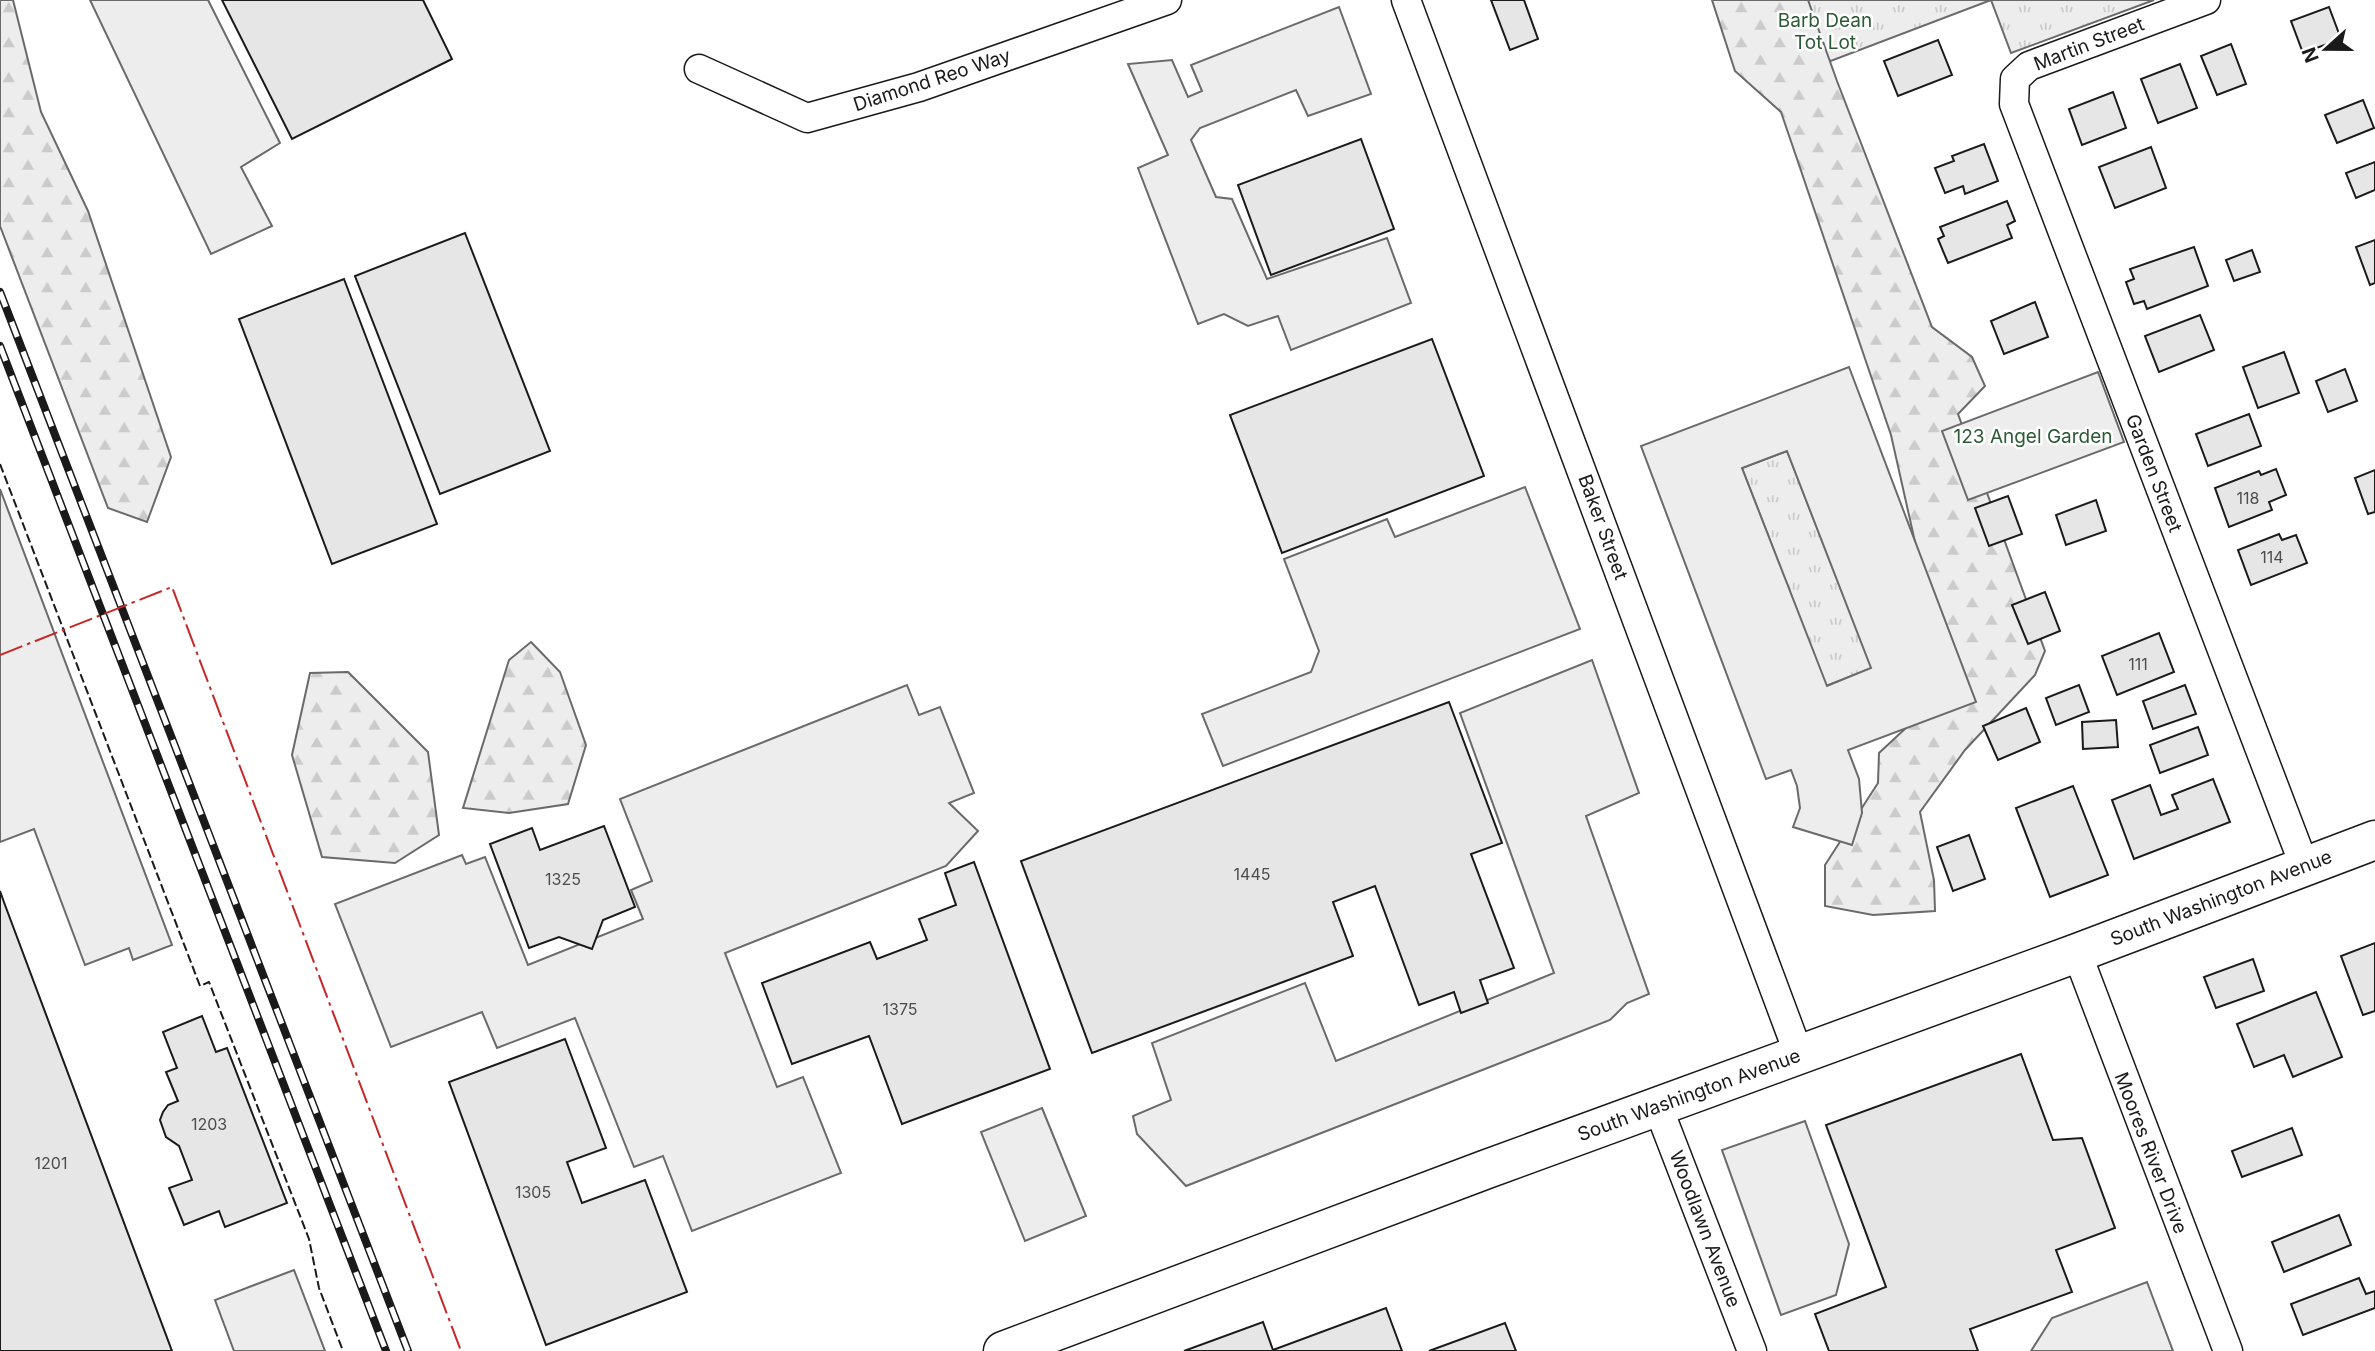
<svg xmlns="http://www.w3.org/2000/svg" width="2375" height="1351" font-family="Inter,sans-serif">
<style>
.grass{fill:url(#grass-tufts);stroke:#6a6a6a;stroke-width:2}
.forest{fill:url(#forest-firs);stroke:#6a6a6a;stroke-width:2}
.built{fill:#ededed;stroke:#6a6a6a;stroke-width:2;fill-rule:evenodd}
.building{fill:#e6e6e6;stroke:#1a1a1a;stroke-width:2}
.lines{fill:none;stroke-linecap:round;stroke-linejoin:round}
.street-casing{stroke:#1a1a1a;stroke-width:31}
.secondary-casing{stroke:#1a1a1a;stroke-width:41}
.street{stroke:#fff;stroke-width:28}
.secondary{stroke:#fff;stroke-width:38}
.rail-casing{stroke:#1a1a1a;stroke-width:8}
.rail{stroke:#fff;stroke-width:5;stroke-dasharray:16;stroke-linecap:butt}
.fence{stroke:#1a1a1a;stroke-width:2;stroke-dasharray:9 3.5;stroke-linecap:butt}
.power{stroke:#c62828;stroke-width:2;stroke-dasharray:24 5 3.5 5;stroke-linecap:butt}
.labels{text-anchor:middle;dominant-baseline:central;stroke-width:5;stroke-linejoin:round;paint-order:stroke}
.number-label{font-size:16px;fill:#4d4d4d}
.park-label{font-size:19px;fill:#2b5a34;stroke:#fff}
.street-label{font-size:19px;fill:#1a1a1a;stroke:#fff}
</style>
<defs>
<pattern id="grass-tufts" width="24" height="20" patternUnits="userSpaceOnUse" patternTransform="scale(1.75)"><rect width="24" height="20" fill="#ededed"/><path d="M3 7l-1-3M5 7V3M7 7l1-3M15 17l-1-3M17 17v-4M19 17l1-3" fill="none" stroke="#cbcbcb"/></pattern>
<pattern id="forest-firs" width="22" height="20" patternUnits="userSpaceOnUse" patternTransform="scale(1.75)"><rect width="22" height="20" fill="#ededed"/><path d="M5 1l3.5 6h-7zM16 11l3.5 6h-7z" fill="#cbcbcb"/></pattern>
</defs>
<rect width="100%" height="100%" fill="#fff"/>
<g class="grass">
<path d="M1779,0h375l-143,53 -20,-53 -184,70z"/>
<path d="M1787,451l85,217 -46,18 -84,-218z"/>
</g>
<g class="forest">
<path d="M0,0h13l28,112 47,99 83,246 -24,65 -39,-14 -108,-282z"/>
<path d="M1712,0h96l29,81 95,246 40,30 13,29 -27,28 87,237 -10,24 -70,75 -45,62 14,68 1,31 -62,4 -48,-9v-41l53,-82 1,-30 69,-64 -57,-254 -110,-323 -46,-41z"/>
<path d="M531,642l29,30 26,73 -18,59 -59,9 -46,-5 46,-148z"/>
<path d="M348,672l80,80 11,83 -44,28 -73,-6 -30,-102 18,-82z"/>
</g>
<g class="built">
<path d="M90,0h118l72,143 -39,24 31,59 -61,28z"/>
<path d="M1339,7l32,87 -63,22 -12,-26 -96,38 -9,12 25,57 16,2 35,80 120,-41 24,65 -120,47 -13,-34 -30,10 -24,-12 -26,10 -60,-156 30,-13 -40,-91 44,-4 16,37 14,-6 -11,-26z"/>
<path d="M1849,367l127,335 -128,48 11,29 3,34 -10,32 -59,-18 7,-19 -3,-22 -6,-16 -25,9 -125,-333zM1787,451l84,217 -44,18 -85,-218z"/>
<path d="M2098,372l26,70 -156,58 -26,-69z"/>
<path d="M1525,487l55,142 -357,137 -21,-52 109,-42 8,-21 -35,-92 103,-40 8,18z"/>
<path d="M0,489l172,456 -39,15 -4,-12 -44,17 -51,-136 -34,13z"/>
<path d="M1592,660l47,133 -53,23 63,178 -22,9 -17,17 -424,166 -49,-52 -4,-18 38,-16 -19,-57 153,-60 31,78 218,-88 -94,-260z"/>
<path d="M907,685l12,30 21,-8 34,86 -25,10 29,28 -32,35 -221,87 52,134 26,-10 38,96 -149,58 -29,-75 -29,11 -59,-149 -78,30 -15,-36 -91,35 -56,-143 127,-49 4,9 19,-7 43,108 115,-46 -12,-29 21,-9 -32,-82z"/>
<path d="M1042,1108l44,108 -61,25 -44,-109z"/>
<path d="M1805,1121l44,123 -13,51 -55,20 -59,-165z"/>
<path d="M294,1270l31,81h-91l-19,-51z"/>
<path d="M2147,1282l26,69h-142l21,-33z"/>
</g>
<g class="building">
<path d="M222,0h201l29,59 -160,80z"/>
<path d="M1491,0h33l14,39 -28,11z"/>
<path d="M2329,7l12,32 -38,14 -12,-32z"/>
<path d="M1938,40l14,35 -54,21 -14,-35z"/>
<path d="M2231,44l15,40 -29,11 -16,-39z"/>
<path d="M2180,64l17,44 -39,15 -17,-44z"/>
<path d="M2113,92l13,36 -44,17 -13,-36z"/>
<path d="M2363,100l11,28 -37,15 -12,-28z"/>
<path d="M1361,139l33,90 -123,46 -33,-90z"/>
<path d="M1984,144l14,37 -33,13 -2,-8 -18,7 -10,-25 19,-7 -2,-5z"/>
<path d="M2151,147l15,41 -51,20 -16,-41z"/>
<path d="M2375,162v28l-19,8 -10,-25z"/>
<path d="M2007,201l8,20 -8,4 5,13 -64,25 -10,-24 6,-3 -4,-9z"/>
<path d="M465,233l85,218 -110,43 -85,-218z"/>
<path d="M2375,240v43l-5,2 -14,-38z"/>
<path d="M2194,247l14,39 -61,23 -3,-8 -10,3 -8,-22 8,-3 -4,-10z"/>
<path d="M2252,250l8,22 -26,9 -8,-21z"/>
<path d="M344,279l93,245 -105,40 -93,-245z"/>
<path d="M2035,302l13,35 -44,17 -13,-33z"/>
<path d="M2200,315l14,35 -55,22 -14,-36z"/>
<path d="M1432,339l52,137 -202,77 -52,-138z"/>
<path d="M2284,352l15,41 -41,15 -15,-41z"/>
<path d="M2345,369l12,32 -29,11 -12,-31z"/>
<path d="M2249,414l12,32 -53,20 -12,-32z"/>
<path d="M2276,469l10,26 -17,7 3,8 -43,17 -14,-39 44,-17 2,4z"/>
<path d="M2375,470v42l-7,2 -13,-36z"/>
<path d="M2008,496l14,38 -33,12 -14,-38z"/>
<path d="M2096,500l10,31 -40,14 -10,-30z"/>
<path d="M2279,534l3,6 14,-5 11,28 -56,22 -13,-35z"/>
<path d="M2045,592l15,39 -32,13 -16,-39z"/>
<path d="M2159,633l15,39 -57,23 -15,-39z"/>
<path d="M2079,685l10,27 -33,13 -10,-27z"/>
<path d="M2185,685l11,29 -43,15 -10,-28z"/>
<path d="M1449,702l53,141 -31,11 43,114 -34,12 8,23 -27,10 -7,-21 -35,13 -44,-119 -42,16 20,54 -261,97 -71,-192z"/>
<path d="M2026,708l14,34 -42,18 -15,-34z"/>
<path d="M2116,720l2,27 -35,2 -1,-27z"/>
<path d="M2198,727l10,28 -48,18 -10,-28z"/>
<path d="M2213,779l17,43 -96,37 -22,-59 38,-15 11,30 17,-6 -6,-14z"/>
<path d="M2073,786l35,89 -58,22 -34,-89z"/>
<path d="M604,826l31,81 -32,13 -11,29 -33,-12 -30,11 -39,-104 42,-16 8,22z"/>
<path d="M1969,835l16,44 -32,12 -16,-44z"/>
<path d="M974,862l76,207 -148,55 -33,-88 -77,28 -30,-81 108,-41 7,17 50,-19 -8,-21 37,-14 -11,-32z"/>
<path d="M0,891l5,14 167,446h-172z"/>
<path d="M2375,943v68l-12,4 -22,-59z"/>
<path d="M2253,959l11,32 -48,17 -12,-31z"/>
<path d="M2316,992l26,65 -49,20 -9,-22 -30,12 -17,-43z"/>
<path d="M202,1016l14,36 11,-4 60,155 -62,24 -6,-16 -35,14 -15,-37 23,-8 -13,-34 -13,-9 -6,-17 3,-8 5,-7 10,-4 -12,-29 11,-4 -14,-36z"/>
<path d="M565,1039l41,109 -39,14 15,41 63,-23 42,112 -141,53 -97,-263z"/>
<path d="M2021,1054l32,86 29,-2 33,90 -59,22 16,42 -102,37 8,22h-149l-14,-37 71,-27 -60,-162z"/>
<path d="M2292,1128l10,27 -60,22 -10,-26z"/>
<path d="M2339,1215l12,30 -67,27 -12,-30z"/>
<path d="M2359,1278l7,16 9,-3v17l-72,27 -12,-31z"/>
<path d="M1386,1308l16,43h-218l79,-29 10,28z"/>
<path d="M1505,1323l11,28h-87z"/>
</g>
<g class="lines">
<g class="street-casing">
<g id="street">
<path d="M1406,0l393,1055"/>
<path d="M2206,0l-177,66 -14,13 -1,25 290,761"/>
<path d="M699,69l108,49 112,-31 248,-87"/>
<path d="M2077,953l151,398"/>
<path d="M1658,1107l94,244"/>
</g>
</g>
<g class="secondary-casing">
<path id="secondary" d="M1003,1351l484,-182 590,-216 298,-113"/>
</g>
<use href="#street" class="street"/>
<use href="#secondary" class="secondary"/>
<g class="rail-casing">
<g id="rail">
<path d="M0,292l408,1059"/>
<path d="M0,346l386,1005"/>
</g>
</g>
<use href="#rail" class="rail"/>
<path class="fence" d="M0,464l200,522 9,-4 100,257 10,49 24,63"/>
<path class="power" d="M0,655l172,-68 289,764"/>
</g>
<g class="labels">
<g class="number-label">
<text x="2248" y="498">118</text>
<text x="2272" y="557">114</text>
<text x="2138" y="664">111</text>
<text x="1252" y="874">1445</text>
<text x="563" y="879">1325</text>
<text x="900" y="1009">1375</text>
<text x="209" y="1124">1203</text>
<text x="51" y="1163">1201</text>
<text x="533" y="1192">1305</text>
</g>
<g class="park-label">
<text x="1825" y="20">Barb Dean<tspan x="1825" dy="22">Tot Lot</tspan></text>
<text x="2033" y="436">123 Angel Garden</text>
</g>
<g class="street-label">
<text transform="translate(2089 44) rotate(-21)">Martin Street</text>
<text transform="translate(932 80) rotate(-18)">Diamond Reo Way</text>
<text transform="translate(2154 473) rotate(69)">Garden Street</text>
<text transform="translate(1603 527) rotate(70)">Baker Street</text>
<text transform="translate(2221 898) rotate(-21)">South Washington Avenue</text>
<text transform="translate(1689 1095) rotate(-20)">South Washington Avenue</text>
<text transform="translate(2151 1153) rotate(69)">Moores River Drive</text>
<text transform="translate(1705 1229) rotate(69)">Woodlawn Avenue</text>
</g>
</g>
<g transform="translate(2326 49) rotate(249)" stroke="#ffffff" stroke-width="5" paint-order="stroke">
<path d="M0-5L12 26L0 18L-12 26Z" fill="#1a1a1a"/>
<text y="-10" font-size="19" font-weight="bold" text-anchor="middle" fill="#1a1a1a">N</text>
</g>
</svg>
